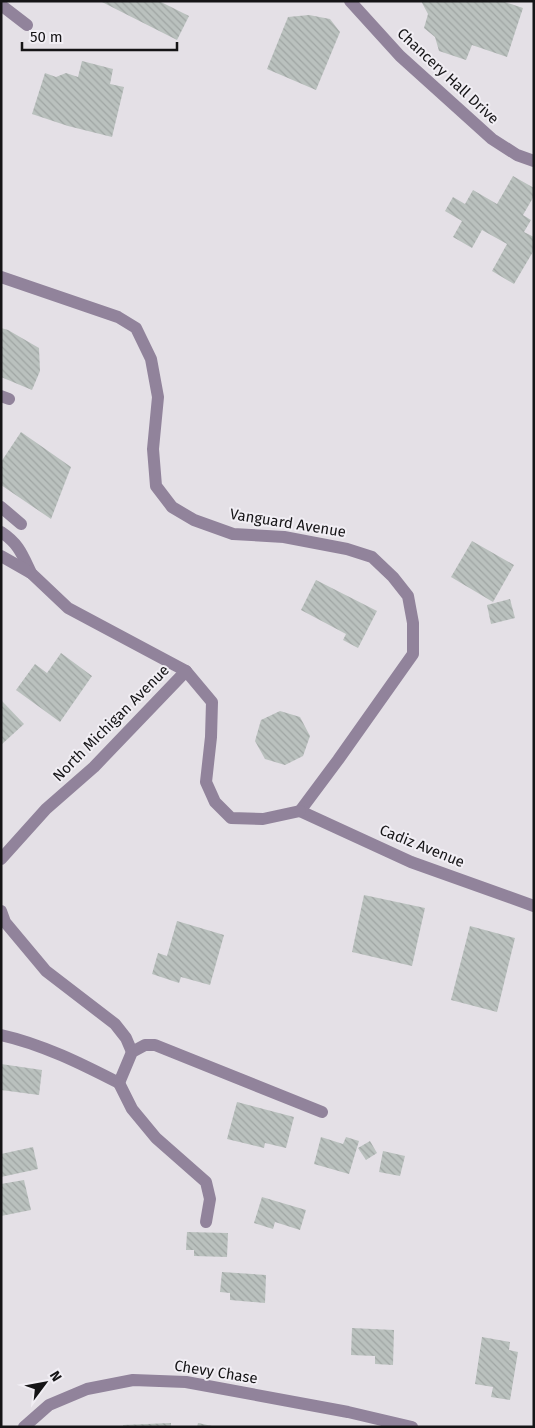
<svg xmlns="http://www.w3.org/2000/svg" width="535" height="1428" font-family="'Fira Sans',sans-serif">
<style>
.building{fill:url(#building-back-hatch)}
.lines{fill:none;stroke-linecap:round;stroke-linejoin:round}
.minor{stroke:#91839b;stroke-width:12}
.labels{text-anchor:middle;dominant-baseline:central;stroke-width:4;stroke-linejoin:round;paint-order:stroke}
.street-label{font-size:15px;fill:#151416;stroke:#f1eef4}
</style>
<defs>
<pattern id="building-back-hatch" width="6" height="6" patternUnits="userSpaceOnUse" patternTransform="scale(1.25)"><rect width="6" height="6" fill="#bac1be"/><path d="M-1 5l2 2M0 0l6 6M5-1l2 2" fill="none" stroke="#9fa5a3"/></pattern>
</defs>
<rect width="100%" height="100%" fill="#e4e0e6"/>
<g class="building">
<path d="M100,1h59l30,15 -12,24z"/>
<path d="M421,1h81l21,7 -16,49 -35,-12 -6,15 -27,-9 -4,-14 -11,-9 4,-14z"/>
<path d="M309,15l21,4 10,13 -24,58 -49,-21 21,-52z"/>
<path d="M82,61l31,8 -3,15 14,3 -12,50 -44,-11 -36,-12 13,-41 11,4 10,-4 12,4z"/>
<path d="M513,176l21,12v8l-11,19 8,5 -7,12 10,5v13l-20,34 -22,-13 15,-27 -25,-14 -10,18 -19,-11 9,-16 -17,-10 8,-14 12,7 8,-14 24,14z"/>
<path d="M1,328l7,2 31,18 1,23 -8,19 -31,-13z"/>
<path d="M21,432l50,35 -20,52 -50,-34v-23z"/>
<path d="M472,541l42,24 -21,37 -42,-25z"/>
<path d="M316,580l61,31 -19,37 -15,-8 3,-6 -45,-24z"/>
<path d="M510,599l5,19 -24,6 -4,-19z"/>
<path d="M61,653l31,23 -32,46 -44,-32 19,-26 12,9z"/>
<path d="M1,700l23,24 -23,21z"/>
<path d="M280,711l20,6 10,19 -7,20 -18,9 -20,-6 -10,-18 6,-21z"/>
<path d="M364,895l61,13 -13,58 -60,-14z"/>
<path d="M177,921l47,14 -14,50 -29,-8 -2,6 -27,-9 6,-21 9,3z"/>
<path d="M470,926l45,12 -18,74 -46,-12z"/>
<path d="M1,1064l41,6 -3,25 -38,-5z"/>
<path d="M237,1102l57,15 -8,31 -21,-5 -1,5 -37,-9z"/>
<path d="M321,1137l22,7 3,-7 13,4 -10,33 -35,-10z"/>
<path d="M370,1141l7,12 -11,7 -8,-12z"/>
<path d="M33,1147l5,22 -37,8v-23z"/>
<path d="M383,1151l22,5 -5,20 -21,-4z"/>
<path d="M24,1180l7,30 -30,6v-32z"/>
<path d="M262,1197l44,13 -6,20 -25,-8 -2,7 -19,-6z"/>
<path d="M187,1232l41,1 -1,24 -33,-1v-6h-8z"/>
<path d="M222,1272l44,3 -1,28 -35,-3v-7l-10,-1z"/>
<path d="M352,1328l42,2 -1,35 -18,-1v-8l-24,-1z"/>
<path d="M482,1337l28,5 -1,8 9,2 -8,48 -19,-3 2,-10 -18,-3z"/>
<path d="M171,1423v4h-48v-2z"/>
<path d="M198,1423l14,3v1h-15z"/>
</g>
<g class="lines">
<g class="minor">
<path d="M350,1l50,55 92,83 25,16 17,6"/>
<path d="M1,5l26,20"/>
<path d="M1,277l117,40 18,11 15,31 7,38 -5,52 3,37 16,21 22,13 39,14 51,3 63,12 25,8 21,20 15,19 5,27v31l-75,106 -38,51"/>
<path d="M1,396l8,3"/>
<path d="M1,507l20,17"/>
<path d="M1,532c18,12 21,22 30,41"/>
<path d="M1,556l30,17 37,35 118,63"/>
<path d="M300,811l111,51 123,44"/>
<path d="M1,859l45,-50 48,-42 92,-96 26,31 -1,35 -5,45 9,20 16,16 32,1 37,-8"/>
<path d="M1,911l4,11 41,49 69,53 11,14 6,14"/>
<path d="M1,1035c41,9 81,29 118,48l13,-31 13,-7h10l167,67"/>
<path d="M119,1083l13,26 24,29 50,44 4,17 -4,23"/>
<path d="M24,1427l25,-22 38,-16 46,-9 53,2 162,30 64,15"/>
</g>
</g>
<g class="labels">
<g class="street-label">
<text transform="translate(448 76) rotate(43)">Chancery Hall Drive</text>
<text transform="translate(288 523) rotate(9)">Vanguard Avenue</text>
<text transform="translate(111 723) rotate(-45)">North Michigan Avenue</text>
<text transform="translate(422 846) rotate(22)">Cadiz Avenue</text>
<text transform="translate(216 1372) rotate(9)">Chevy Chase</text>
</g>
</g>
<rect width="535" height="1428" fill="none" stroke="#151416" stroke-width="5"/>
<g transform="translate(45 1383) rotate(58)" stroke="#f1eef4" stroke-width="4" paint-order="stroke">
<path d="M0-4L9 19L0 12L-9 19Z" fill="#151416"/>
<text y="-8" font-size="14" font-weight="bold" text-anchor="middle" fill="#151416">N</text>
</g>
<path d="M22 42v8h155v-8" fill="none" stroke="#151416" stroke-width="2.5"/>
<text x="30" y="42" font-size="15" fill="#151416" stroke="#f1eef4" stroke-width="4" paint-order="stroke">50 m</text>
</svg>
